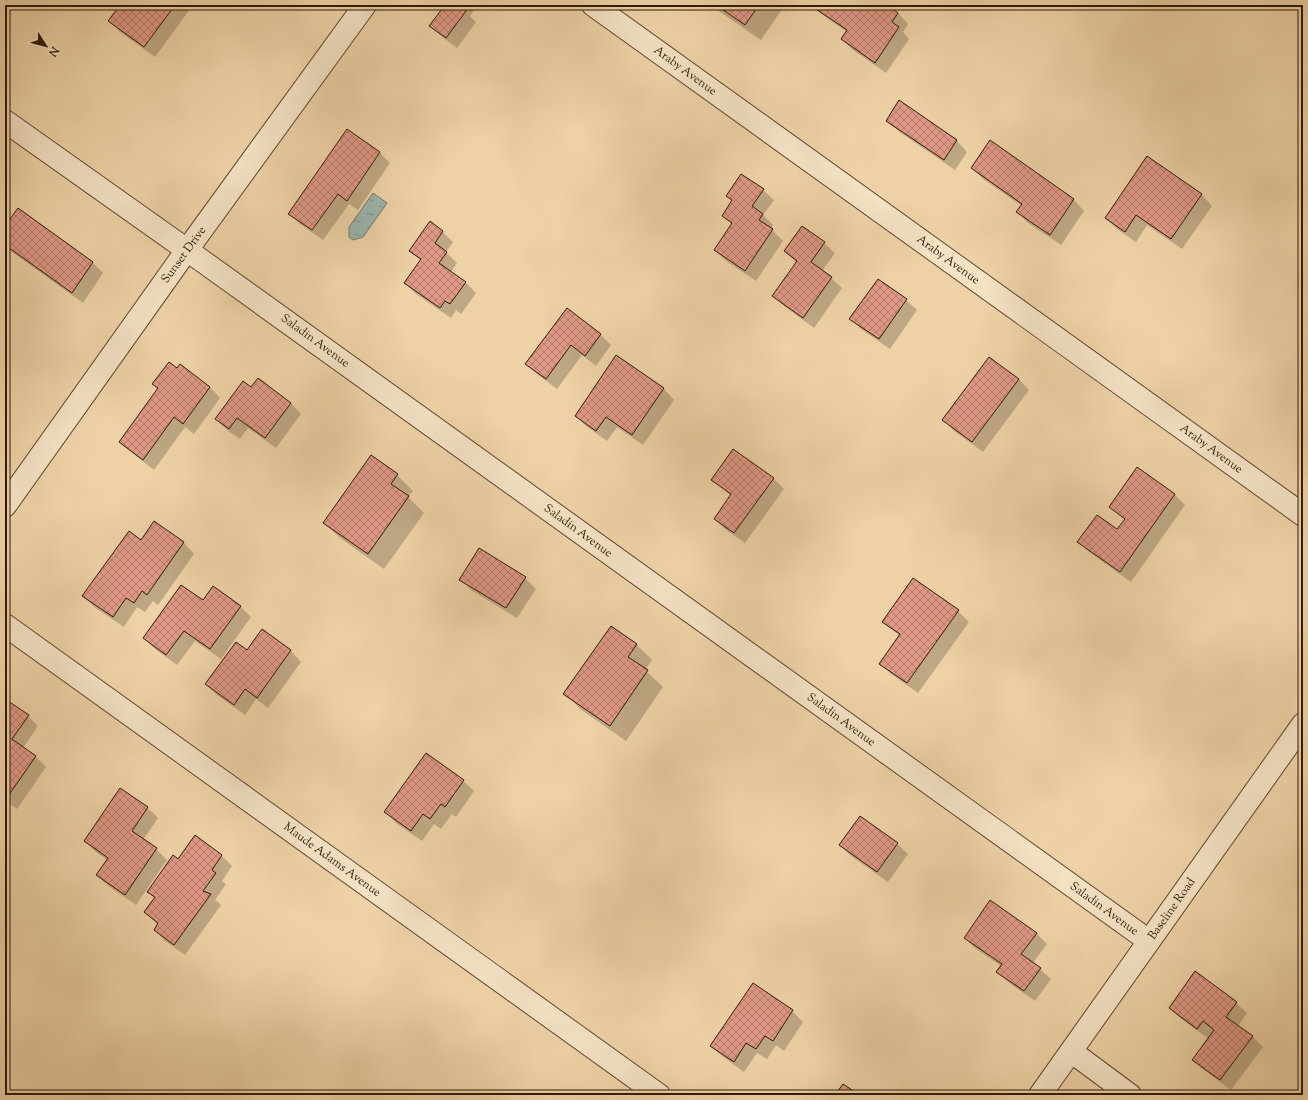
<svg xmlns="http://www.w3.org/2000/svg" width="1308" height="1100" font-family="'Sorts Mill Goudy',serif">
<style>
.water{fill:url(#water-ripples);stroke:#6f7869}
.shadow{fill:#0003}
.building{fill:url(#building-cross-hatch);stroke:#2e1b02}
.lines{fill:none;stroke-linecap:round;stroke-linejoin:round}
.street-casing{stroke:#5e492b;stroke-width:24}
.street{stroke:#f4e2c5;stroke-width:22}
.labels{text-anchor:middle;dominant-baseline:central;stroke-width:3;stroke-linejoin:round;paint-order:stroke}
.street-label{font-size:12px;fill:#2e1b02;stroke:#f4e2c5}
</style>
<defs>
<pattern id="water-ripples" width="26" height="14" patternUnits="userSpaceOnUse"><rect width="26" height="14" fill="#9ab6ad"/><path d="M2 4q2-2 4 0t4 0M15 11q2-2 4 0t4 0" fill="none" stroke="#7e938b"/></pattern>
<pattern id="building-cross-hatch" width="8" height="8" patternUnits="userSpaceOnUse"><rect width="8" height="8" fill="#df9886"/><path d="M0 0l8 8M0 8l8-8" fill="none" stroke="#b57b6b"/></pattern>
</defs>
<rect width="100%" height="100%" fill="#eed2a6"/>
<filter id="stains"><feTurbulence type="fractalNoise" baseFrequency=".005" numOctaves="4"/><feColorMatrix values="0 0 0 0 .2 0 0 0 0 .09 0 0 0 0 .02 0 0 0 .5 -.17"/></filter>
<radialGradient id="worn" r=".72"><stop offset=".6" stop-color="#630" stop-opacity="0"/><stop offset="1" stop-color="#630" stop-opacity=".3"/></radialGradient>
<path class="water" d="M373,193l14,10 -24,34 -10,3 -4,-3v-10z"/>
<g class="shadow">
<path d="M121,5h72l-38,52 -35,-25 -10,-11z"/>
<path d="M445,5h33l-8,11 6,6 -19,26 -16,-12 -10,-10z"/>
<path d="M710,5h75l-24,35z"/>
<path d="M809,5h77l12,8 10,11 -5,8 6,7 -23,34 -33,-23 -11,-11 5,-7z"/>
<path d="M900,102l57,39 10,11 -12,18 -57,-39 -11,-11z"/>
<path d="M348,130l32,23 10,10 -32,47 -9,-6 -26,36 -23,-16 -10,-10z"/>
<path d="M990,142l84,58 10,11 -23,34 -33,-22 -10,-11 4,-6 -39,-27 -11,-11z"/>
<path d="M1147,158l55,37 10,11 -30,43 -35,-24 -11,17 -19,-13 -11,-11z"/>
<path d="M763,190l11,10 -11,15 10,10 -2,4 12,12 -27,40 -30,-20 -11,-11 17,-25 -9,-9 10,-15 -6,-5z"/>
<path d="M18,210l75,53 10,10 -20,30 -78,-56v-19z"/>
<path d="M430,223l13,9 10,10 -7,10 11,11 -6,9 14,10 11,11 -15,21 -5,-4 -5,8 -35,-24 -11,-11 16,-22 -11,-10z"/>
<path d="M824,243l11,10 -13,18 9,7 11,10 -28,40 -30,-22 -11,-10 24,-33 -12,-12z"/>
<path d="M906,300l11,10 -27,39 -29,-20 -10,-10z"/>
<path d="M567,310l34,25 10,10 -15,21 -14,-11 -25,34 -20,-15 -10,-10z"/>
<path d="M617,357l47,32 10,11 -31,45 -26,-18 -10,14 -21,-15 -10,-10z"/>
<path d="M989,358l30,21 10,11 -46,62 -29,-21 -10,-11z"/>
<path d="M180,366l30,21 10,11 -26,36 -9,-7 -31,43 -23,-18 -11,-10 39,-53 -6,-5 24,-14z"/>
<path d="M251,388l40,15 10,11 -25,34 -28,-20 -8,11 -13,-9 -11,-11z"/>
<path d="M1137,468l38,27 10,10 -54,77 -42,-30 -10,-10 39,-11 7,-11 -15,-13z"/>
<path d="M397,475l16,16 -5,6 16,16 -40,56 -44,-31 -16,-15z"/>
<path d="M773,478l11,11 -39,54 -19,-13 -11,-11 16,-23 -19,-17z"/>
<path d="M154,523l30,20 10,11 -36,51 -5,-4 -8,11 -8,-5 -13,20 -30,-20 -10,-11 58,-55z"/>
<path d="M525,578l11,11 -19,29 -46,-28 -10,-11z"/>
<path d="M914,580l44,31 11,11 -51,71 -27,-19 -10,-10 19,-28 -17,-14z"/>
<path d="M203,601l37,5 11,11 -30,42 -26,-18 -18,24 -22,-16 -11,-11z"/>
<path d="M262,631l29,20 10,11 -33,46 -12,-9 -11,16 -28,-20 -11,-11 41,-33z"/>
<path d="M636,644l16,16 -7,10 18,17 -37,54 -46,-32 -15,-16z"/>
<path d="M5,700l23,16 10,10 -15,22 12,8 11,11 -29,42 -12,-8z"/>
<path d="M463,781l11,10 -18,26 -4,-3 -11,15 -7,-5 -12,17 -26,-18 -10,-11z"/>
<path d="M148,808l10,10 -15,22 13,9 11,11 -31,45 -28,-19 -11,-11 10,-15 -11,-8 -11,-11z"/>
<path d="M195,836l27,20 10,10 -10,15 4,3 -11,16 6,5 -36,50 -20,-14 -10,-11 3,-5 -13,-13 10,-13 -7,-7 30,-32z"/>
<path d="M897,844l11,10 -20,28 -37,-26 -11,-11z"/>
<path d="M1036,933l11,11 -14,19 18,16 -16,22 -27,-19 -10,-10 3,-6 -25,-17 -11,-11z"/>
<path d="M753,984l39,27 11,11 -19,29 -8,-6 -9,14 -10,-6 -13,19 -22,-16 -11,-10z"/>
<path d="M1236,1003l11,10 -9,13 15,11 10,10 -32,43 -27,-20 -11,-10 16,-21 -28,-20 -11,-11z"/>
</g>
<g class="building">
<path d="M120,5h55l-31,42 -36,-26z"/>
<path d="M445,5h15l-1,1 7,5 -20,27 -17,-12z"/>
<path d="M716,5h43l-14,20z"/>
<path d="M810,5h78l10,8 -6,9 7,5 -24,36 -34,-24 6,-9z"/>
<path d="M899,100l58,40 -13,20 -58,-39z"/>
<path d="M347,129l33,23 -33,49 -9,-7 -26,36 -24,-16z"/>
<path d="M990,140l84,59 -24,36 -34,-23 6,-8 -51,-36z"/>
<path d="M1147,156l55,38 -31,45 -35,-24 -11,17 -20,-14z"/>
<path d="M741,174l23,15 -12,17 11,8 -4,6 14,9 -28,42 -31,-21 18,-27 -10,-7 10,-16 -6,-4z"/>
<path d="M18,208l75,54 -21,31 -67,-48v-19z"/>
<path d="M430,221l13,10 -8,12 12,9 -8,11 27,19 -16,22 -5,-3 -5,7 -36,-25 17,-24 -12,-8z"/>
<path d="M802,226l23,16 -14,20 21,15 -29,41 -31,-22 25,-35 -13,-10z"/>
<path d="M878,279l29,20 -28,40 -30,-20z"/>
<path d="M567,308l34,26 -16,22 -14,-11 -25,34 -21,-15z"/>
<path d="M616,355l48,33 -32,47 -26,-18 -10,14 -21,-15z"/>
<path d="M989,357l30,22 -47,63 -30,-22z"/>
<path d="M169,362l8,6 3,-4 30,23 -27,37 -9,-7 -31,43 -24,-18 39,-54 -6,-4z"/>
<path d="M258,378l33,25 -26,35 -28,-20 -8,11 -14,-10 28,-38 8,6z"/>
<path d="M733,449l41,29 -40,55 -20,-14 17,-25 -20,-14z"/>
<path d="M371,455l27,19 -7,10 18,12 -41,58 -45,-31z"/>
<path d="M1137,467l38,27 -55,78 -43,-30 20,-27 20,14 8,-10 -16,-12z"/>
<path d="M154,521l30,21 -37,53 -5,-4 -8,12 -8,-5 -13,19 -31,-21 47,-65 12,9z"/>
<path d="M479,548l47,29 -20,31 -47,-28z"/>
<path d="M913,578l46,32 -52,73 -28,-19 21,-30 -18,-12z"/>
<path d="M181,585l22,15 10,-14 28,20 -31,43 -26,-18 -18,24 -23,-17z"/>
<path d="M611,626l26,18 -9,13 20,13 -38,56 -47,-32z"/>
<path d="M262,629l29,21 -34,48 -12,-9 -11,16 -29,-21 31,-42 11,8z"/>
<path d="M5,699l24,16 -17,24 24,17 -30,43z"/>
<path d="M426,753l38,27 -19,27 -4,-3 -11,15 -7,-5 -12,17 -27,-19z"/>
<path d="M120,788l28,19 -16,24 25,17 -32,47 -29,-20 12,-17 -24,-17z"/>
<path d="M860,816l38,27 -21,29 -38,-27z"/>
<path d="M195,835l27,20 -10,15 4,3 -13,18 8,3 -37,51 -20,-15 4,-7 -14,-11 11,-15 -8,-5 26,-37 5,4z"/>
<path d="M990,900l47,33 -16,21 20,14 -17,23 -28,-19 6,-8 -38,-26z"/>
<path d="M1195,971l42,31 -11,15 27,19 -33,44 -28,-20 22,-30 -11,-9 -6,8 -28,-21z"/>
<path d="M753,983l40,27 -20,31 -8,-5 -9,13 -10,-6 -12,19 -24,-16z"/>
<path d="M843,1084l17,11h-25z"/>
</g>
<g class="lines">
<g class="street-casing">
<g id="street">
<path d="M593,5l710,510"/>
<path d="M5,121l182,129 962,691"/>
<path d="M5,506l182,-256 178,-245"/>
<path d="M5,625l654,470"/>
<path d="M1072,1052l58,43"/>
<path d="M1040,1095l263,-371"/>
</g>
</g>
<use href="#street" class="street"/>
</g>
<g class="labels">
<g class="street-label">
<text transform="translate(685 71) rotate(36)">Araby Avenue</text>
<text transform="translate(184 255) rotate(-54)">Sunset Drive</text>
<text transform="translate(948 260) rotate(36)">Araby Avenue</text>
<text transform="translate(315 341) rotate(36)">Saladin Avenue</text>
<text transform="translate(1211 449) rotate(36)">Araby Avenue</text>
<text transform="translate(578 531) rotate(36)">Saladin Avenue</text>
<text transform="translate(841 720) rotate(36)">Saladin Avenue</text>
<text transform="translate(332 860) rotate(36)">Maude Adams Avenue</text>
<text transform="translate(1104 909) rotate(36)">Saladin Avenue</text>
<text transform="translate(1172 909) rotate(-55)">Baseline Road</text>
</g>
</g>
<rect width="1308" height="1100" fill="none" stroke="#eed2a6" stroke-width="20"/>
<rect x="6" y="6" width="1296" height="1088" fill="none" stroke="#2e1b02" stroke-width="2"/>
<rect x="10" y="10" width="1288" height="1080" fill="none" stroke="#2e1b02"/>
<g transform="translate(46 46) rotate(126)" stroke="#f4e2c5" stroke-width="3" paint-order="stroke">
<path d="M0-3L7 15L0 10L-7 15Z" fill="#2e1b02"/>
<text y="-6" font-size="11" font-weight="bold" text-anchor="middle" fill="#2e1b02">N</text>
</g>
<rect width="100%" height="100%" filter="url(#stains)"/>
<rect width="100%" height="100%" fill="url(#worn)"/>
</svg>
